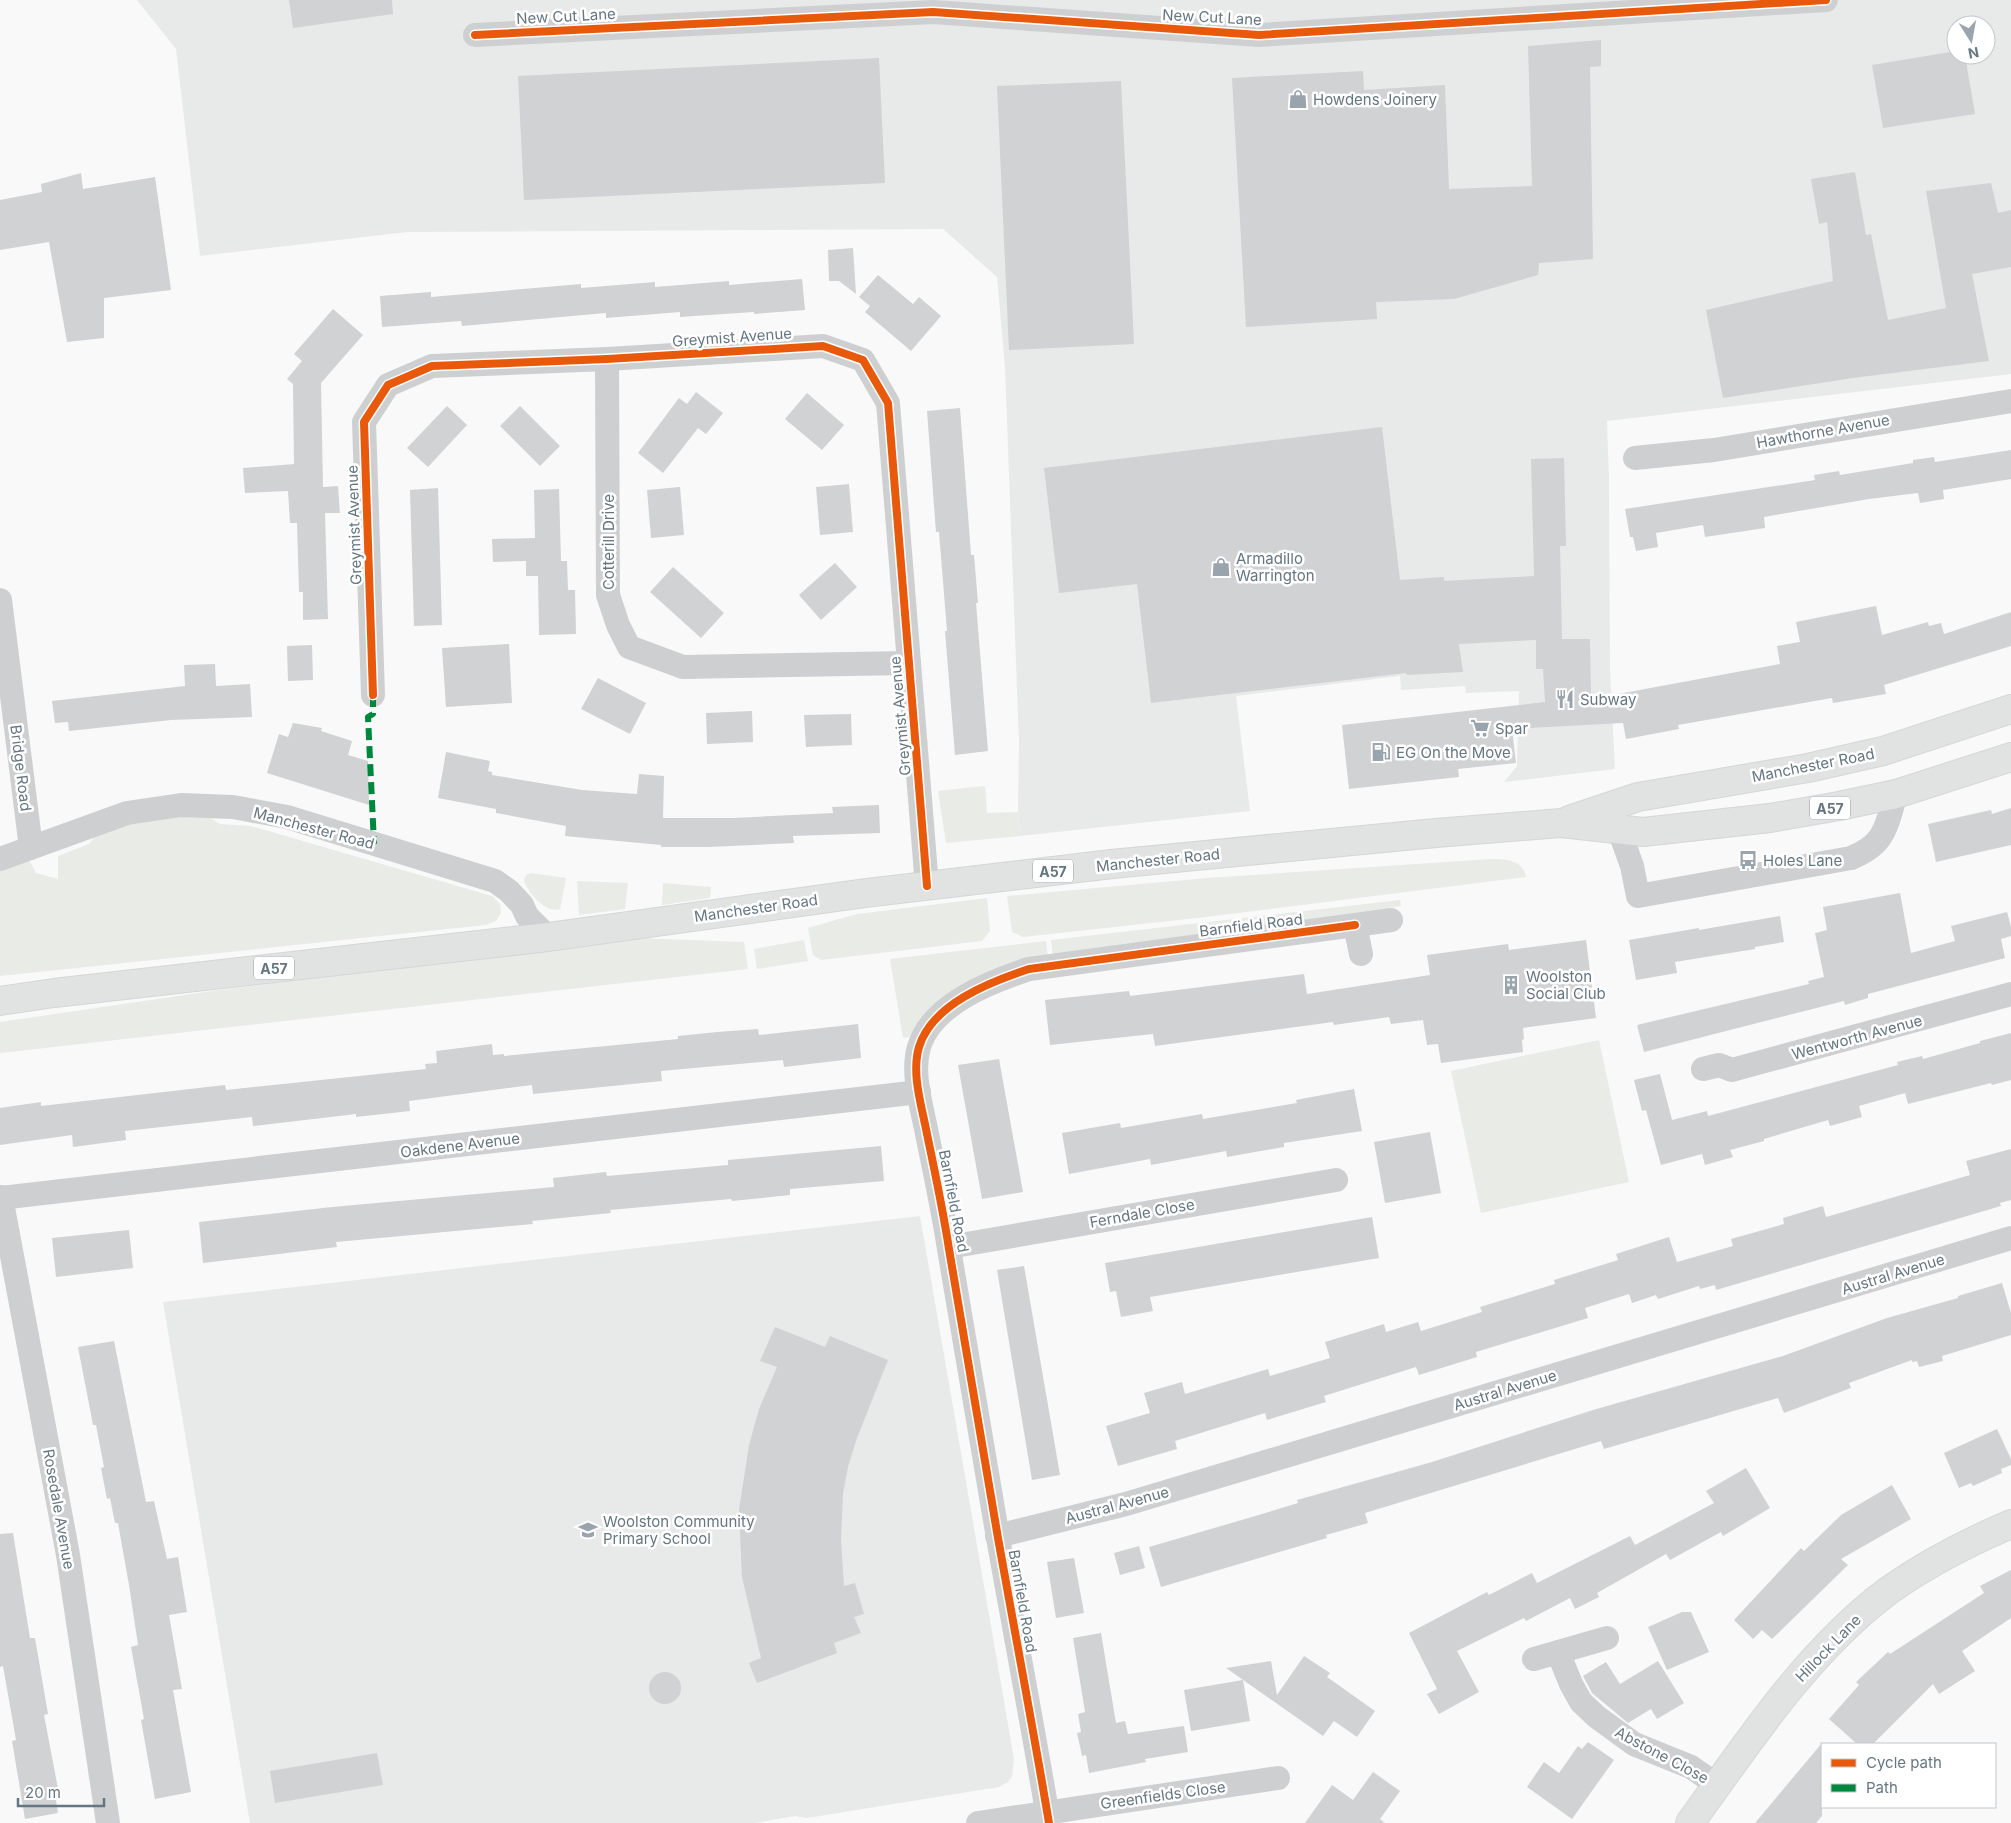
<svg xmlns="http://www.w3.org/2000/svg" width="2011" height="1823" font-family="Inter,sans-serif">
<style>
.built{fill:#e8e9e9;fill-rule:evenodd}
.green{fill:#e8ebe6}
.building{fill:#d0d2d3}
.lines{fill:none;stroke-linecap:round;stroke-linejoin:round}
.secondary-casing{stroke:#d5d6d7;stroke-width:30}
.primary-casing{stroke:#d5d6d7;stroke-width:30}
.street{stroke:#cecfd0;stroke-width:24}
.secondary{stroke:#e1e2e2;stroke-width:28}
.primary{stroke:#e1e2e2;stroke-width:28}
.quiet{stroke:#00873e;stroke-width:6;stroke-dasharray:12 6;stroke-linecap:butt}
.cycleway-casing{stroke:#fff;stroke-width:11}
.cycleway{stroke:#e8590c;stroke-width:8}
.labels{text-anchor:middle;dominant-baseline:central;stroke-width:5;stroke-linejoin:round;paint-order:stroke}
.shield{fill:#fff;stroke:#939fa8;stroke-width:1}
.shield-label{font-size:14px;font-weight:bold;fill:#657683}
.street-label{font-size:15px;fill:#657683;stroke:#fff}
.poi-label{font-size:15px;fill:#657683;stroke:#fff;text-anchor:start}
</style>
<rect width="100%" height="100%" fill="#f9f9f9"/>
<g class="built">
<path d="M137,0h1874v374l-404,47 2,58 1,191 5,99 -111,13 13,-16 2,-75 -53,2 -1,-7 -64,4 -1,-14 -164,20 14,115 -230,25 -2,-24 1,-68 -14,-377 -8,-90 -54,-48 -536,3 -207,24 -24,-207zM1956,25h30v30h-30z"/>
<path d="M920,1216l94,543 -2,17 -4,6 -9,5 -192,31 -12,-2 -41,7h-504l-87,-521z"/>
</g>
<g class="green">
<path d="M985,786l2,27 31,-1 2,24 -74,7 -8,-52z"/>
<path d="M182,813l25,3 13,8 30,2 15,4 227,66 8,8 1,9 -5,8 -10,4 -486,51v-123l26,1 10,19 22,6v-23l31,-12 11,-14z"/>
<path d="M1491,859c14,0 32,1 35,18l-320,40 -183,20 -11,-5 -5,-36 200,-18z"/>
<path d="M531,873l35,5 -6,31c-14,5 -33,-17 -36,-29l2,-5z"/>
<path d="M577,881l51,2 -3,26 -46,6z"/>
<path d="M663,883l48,4 -1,11 -48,7z"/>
<path d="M987,898l3,33 -8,10 -161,19 -8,-5 -5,-27 49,-14z"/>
<path d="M1400,900l1,6 -348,51 -2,-17z"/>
<path d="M637,938l107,4 4,27 -748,84v-31l219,-32z"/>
<path d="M804,940l4,21 -51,8 -3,-20z"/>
<path d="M1046,941l2,16 -123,62 -16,18 -6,1 -13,-79z"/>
<path d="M1599,1040l30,142 -148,31 -30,-142z"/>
</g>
<g class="building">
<path d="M289,0h103l1,14 -100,14z"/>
<path d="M1601,40v26l-11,1 3,192 -54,4 -1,12 -84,24 -78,3 1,17 -131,8 -14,-249 131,-7 1,19 81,-5 4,104 83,-3 -4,-140z"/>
<path d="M1956,51v4h9l10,59 -92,14 -11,-63z"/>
<path d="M879,58l6,125 -361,17 -6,-124z"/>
<path d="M1121,81l13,263 -125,6 -12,-264z"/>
<path d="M1855,172l11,63 5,-1 17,86 58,-12 -20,-117 65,-8 7,30 13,-3v57l-39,7 17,87 -136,17 -130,20 -17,-88 127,-29 -6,-59 -8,2 -8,-45z"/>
<path d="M81,173l2,16 72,-12 16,113 -67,8v40l-37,4 -18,-100 -49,8v-50l42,-8 -1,-8z"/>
<path d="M853,248l3,46 -17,-13h-10l-1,-31z"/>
<path d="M878,275l35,29 6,-7 22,19 -30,35 -46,-39 5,-6 -11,-9z"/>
<path d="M802,279l3,31 -51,4v-2l-74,5v-5l-74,6v-5l-144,13 -1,-5 -79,6 -2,-31 51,-4v5l150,-13v4l74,-6v5l74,-6v4z"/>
<path d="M333,309l30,26 -42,48 2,104 15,-1 2,27h-15l3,106 -25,1v-28h-4l-2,-69h-7l-2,-32 -43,2 -2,-25 51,-4 -1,-80 -6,-5 15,-18 -8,-7z"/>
<path d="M696,392l27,21 -17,21 -8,-6 -35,45 -25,-20 41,-55 8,6z"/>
<path d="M807,393l37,32 -22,25 -37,-31z"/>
<path d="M447,406l20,19 -39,42 -21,-19z"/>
<path d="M520,406l40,40 -20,20 -40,-40z"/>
<path d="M960,408l11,147h3l4,48h-2l12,148 -33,4 -10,-124h2l-8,-99h-3l-9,-121z"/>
<path d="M1382,427l18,153 44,-3v4l90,-5 -3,-117 33,-1 2,88h-6l2,93h28l1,60 189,-35 -3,-18 23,-4 -4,-20 80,-16 6,29 46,-13 1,4 12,-3 3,11 67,-22v34l-127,39 2,9 -53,9 -1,-5 -154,27 1,4 -53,10 -3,-16 -111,6 4,34 -58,6 1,8 -110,12 -7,-64 203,-23 -2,-33h-7v-29l-77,4 4,28 -56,3 -1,-2 -255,30 -14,-119 -78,9 -15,-125z"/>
<path d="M2011,450v29l-68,11 1,9 -24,4 -2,-10 -49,6 -105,18 1,11 -60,9 -2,-12 -47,8 2,14 -22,4 -3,-14h-3l-5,-28 190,-29 -1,-5 25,-4 1,4 73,-12v-3l21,-3 1,5z"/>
<path d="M849,484l4,48 -33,3 -4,-48z"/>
<path d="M680,487l4,48 -33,3 -4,-48z"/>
<path d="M438,488l4,137 -28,1 -4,-136z"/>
<path d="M559,489l2,72h6l1,29h7l1,44 -37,1 -1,-59h-12v-15l-33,1 -1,-23 43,-1 -1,-48z"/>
<path d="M835,563l22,24 -36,33 -22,-25z"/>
<path d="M673,567l51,46 -23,25 -51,-46z"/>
<path d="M509,644l3,59 -66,4 -4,-59z"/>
<path d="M312,645l1,35 -25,1 -1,-35z"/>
<path d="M215,664l1,22 34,-2 2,33 -81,3 -102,11 -1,-9 -13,1 -3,-22 133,-15 -1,-21z"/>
<path d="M598,678l48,25 -16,31 -49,-25z"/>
<path d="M752,711l1,31 -46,2 -1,-31z"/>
<path d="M851,714l1,31 -46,2 -2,-32z"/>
<path d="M293,723l29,5 -1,3 31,10 -4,14 20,6 1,44 -102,-32 12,-39 9,3z"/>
<path d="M446,752l44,9 -2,10 4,1v3l90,15 55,4 2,-20 25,2 -1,42h71l99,-5 -1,-6 47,-2 1,28 -87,3 1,7 -86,4h-47v-2l-96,-9 1,-10 -70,-13v-4l-58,-11z"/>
<path d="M2011,808v37l-75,17 -8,-38 63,-14 1,4z"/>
<path d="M1900,893l11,60 44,-12 -4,-15 56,-14 4,15v9l-10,3 4,19 -137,36v4l-23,7 -1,-4 -200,51 -7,-27 172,-41 -1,-3 16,-4 -9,-44 12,-3 -4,-23z"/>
<path d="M1780,916l4,26 -29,5v2l-80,13 2,11 -41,7 -7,-40 70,-12v2z"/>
<path d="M1586,940l10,78 -73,10 1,11 -2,1 1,12 -82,11 -3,-19 -11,1 -4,-25 -32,4 -2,-7 -55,8 -1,-3 -178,24 -2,-12 -103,11 -5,-45 84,-9 1,5 174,-22 3,20 123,-19 -3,-20 81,-11 1,6z"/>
<path d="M858,1024l3,34 -77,9 -1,-7 -122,11 1,10 -129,13 -1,-9 -123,16 1,10 -54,6v-3l-103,12 -1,-9 -127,14 1,9 -53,7 -1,-12 -72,10v-37l41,-6v4l184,-21 1,5 200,-21 -1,-5 12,-1 -1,-12 56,-7 1,11 11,-1v2l174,-17v-3l39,-4 41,-3 1,6z"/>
<path d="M2011,1033v47l-19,5 -1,-2 -83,21 -3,-11 -46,13 3,11 -32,9 -2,-6 -64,19v2l-34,9 3,7 -28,8 -3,-11 -41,11 -15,-55 -4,1 -8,-31 26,-6 12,46 35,-9 1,5 190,-51 -1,-3 25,-6 1,3 57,-16v-2z"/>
<path d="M999,1059l24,133 -41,7 -24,-134z"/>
<path d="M1354,1089l8,42 -78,12v4l-57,10 -1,-6 -75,14 -1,-6 -81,15 -7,-41 58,-10 1,5 81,-14 1,5 94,-16 -1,-3z"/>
<path d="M1430,1132l11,61 -56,10 -11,-61z"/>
<path d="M881,1146l3,35 -94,8v6l-28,3 -30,3 -1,-2 -121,11 1,3 -79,8 1,3 -197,18 1,5 -134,16 -4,-41 133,-15 222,-20 -1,-9 53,-6 1,4 121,-11v-5z"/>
<path d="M2011,1149v51l-11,3 1,3 -285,84 -1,-5 -15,4 -1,-3 -41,13 -2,-4 -24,8 -3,-9 -44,14 3,10 -112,34 1,5 -58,18 -3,-8 -92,29 2,6 -59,18 -2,-7 -90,28 2,8 -59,17 -12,-40 44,-13 -6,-20 38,-11 3,12 83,-25 2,7 60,-18 -5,-16 59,-18 2,8 32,-10 3,9 61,-19 -2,-5 75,-23 -1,-4 64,-20 -2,-6 53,-17 8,25 56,-16 -2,-7 53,-15 -1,-6 40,-12 3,11 144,-42 -4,-14z"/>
<path d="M1372,1217l7,41 -229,39 3,14 -32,6 -5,-26 -6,1 -5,-29z"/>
<path d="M129,1230l4,38 -77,9 -4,-39z"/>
<path d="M1024,1266l36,209 -28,5 -35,-210z"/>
<path d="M2002,1283l9,30v22l-69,21 1,5 -24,6 -2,-6 -5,1v-2l-63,23 2,5 -67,25 -6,-15 -174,51 -3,-8 -236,72 3,10 -42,12 1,3 -166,49 -12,-40 103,-30 46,-14 -1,-3 135,-38 161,-52 190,-54 104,-38 71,-20v-2z"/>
<path d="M775,1327l50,20 5,-11 58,24 -31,78 -9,29 -5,26 -2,47 3,46 11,-3 9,31 -10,3 7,16 -27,10 3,10 -80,30 -8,-20 12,-5 -19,-81 -3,-67 10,-65 10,-36 18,-42 -17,-6z"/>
<path d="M114,1341l32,161 8,-1 13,58 11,-2 9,55 -18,3 13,74 -9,1 18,102 -36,7 -14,-79 3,-1 -13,-72 7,-2 -9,-60 -11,-62h-3l-5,-25 -3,1 -6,-31 3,-1 -8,-42h-3l-15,-78z"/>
<path d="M1997,1429l14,30v6l-10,4 1,4 -29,13 -2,-3 -12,5 -15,-35z"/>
<path d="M1746,1468l24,40 -47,28 -2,-4 -51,28 -4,-6 -69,39 2,4 -24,12 -5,-11 -44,23 -2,-3 -67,33 22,41 -40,22 -12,-20 10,-5 -28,-56 78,-41 2,3 43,-22 5,10 93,-47 5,9 79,-42 -8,-12z"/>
<path d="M1892,1485l19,34 -70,40 7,6 -76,74 -10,-9 -9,9 -19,-19 67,-72 3,3 37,-36z"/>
<path d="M13,1533l17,105h5l13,76 -4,1 15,79h-4l3,19 -33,6 -13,-78 4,-1 -13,-74 -3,1v-133z"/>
<path d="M1139,1546l6,22 -25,7 -6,-22z"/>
<path d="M1074,1558l10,55 -28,5 -9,-56z"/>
<path d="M2011,1570v48l-49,33 13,20 -36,23 -6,-10 -60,60h-16l-28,-25 30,-34 -3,-3 32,-30 2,2 94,-61 -4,-7z"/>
<path d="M1682,1612h9l18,40 -42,18 -19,-43z"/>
<path d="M1101,1633l15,90 9,-2 3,13 56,-8 4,26 -43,7 1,3 -57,11 -3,-18 -4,1 -5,-23 4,-1 -3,-18 7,-2 -12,-74z"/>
<path d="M1304,1656l26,17 -3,4 48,34 -18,26 -23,-16 -11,15 -97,-68 45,-7 6,34z"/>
<path d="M1658,1661l26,42 -27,16 -6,-10 -23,14 -36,-30 -9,-17 23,-14 14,22z"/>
<circle cx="665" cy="1688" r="16"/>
<path d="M1243,1680l7,41 -59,10 -7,-41z"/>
<path d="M1588,1742l26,18 -42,59 -45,-32 17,-25 15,11 19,-27 4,3z"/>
<path d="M1822,1743v73l-6,7h-61z"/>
<path d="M377,1753l6,32 -108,18 -5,-32z"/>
<path d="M1373,1772l27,19 -20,28 5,4h-80l27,-38 21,15z"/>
</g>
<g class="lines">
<g class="secondary-casing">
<path id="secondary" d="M1690,1823c59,-82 117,-171 198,-232 38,-27 81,-49 123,-67"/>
</g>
<g class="primary-casing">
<g id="primary">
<path d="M1569,820l69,-23 170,-29 75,-17 128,-42"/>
<path d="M0,1001l54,-8 494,-56 318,-44 246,-29 324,-31 125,-10 82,9 127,-14 69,-12 57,-12 115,-37"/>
</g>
</g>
<g class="street">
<path d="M475,35l458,-23 326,23 567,-35"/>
<path d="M607,359l1,236 10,30 11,22 54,20 226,-4"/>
<path d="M1635,458l79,-8 297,-49"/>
<path d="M0,600l31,248"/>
<path d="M373,695l-9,-273 24,-37 44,-19 175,-7 216,-13 40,14 25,43 39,483"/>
<path d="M1613,813l19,53 6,30 213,-38c35,-14 35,-32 45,-64"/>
<path d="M0,859l127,-46 54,-8 52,2 54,10 208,64 14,10 13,14 5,11 21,21"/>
<path d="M1361,954l-6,-29 36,-5"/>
<path d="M1703,1069l16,-4 13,5 279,-76"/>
<path d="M1,1197l67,358 40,268"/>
<path d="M0,1198l919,-106"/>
<path d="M949,1247l387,-67"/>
<path d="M997,1536l129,-32 885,-266"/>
<path d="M1558,1652l13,32 10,18 16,15 37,27 57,23 26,18"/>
<path d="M1534,1659l73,-21"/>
<path d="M978,1823l300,-45"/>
<path d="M1049,1823c-16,-95 -34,-190 -51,-285 -17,-96 -32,-193 -49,-289 -6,-39 -14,-77 -22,-115 -5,-27 -16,-60 -8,-87 13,-43 71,-65 110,-78l326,-44"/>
</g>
<use href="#secondary" class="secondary"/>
<use href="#primary" class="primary"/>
<path class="quiet" d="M373,695v19l-5,3 6,127"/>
<g class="cycleway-casing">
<g id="cycleway">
<path d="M475,35l458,-23 326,23 567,-35"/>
<path d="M373,695l-9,-273 24,-37 44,-19 175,-7 216,-13 40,14 25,43 39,483"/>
<path d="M1049,1823c-16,-95 -34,-190 -51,-285 -17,-96 -32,-193 -49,-289 -6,-39 -14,-77 -22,-115 -5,-27 -16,-60 -8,-87 13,-43 71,-65 110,-78l326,-44"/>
</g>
</g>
<use href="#cycleway" class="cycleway"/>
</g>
<defs>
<g id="shop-bare" transform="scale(1.5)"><path d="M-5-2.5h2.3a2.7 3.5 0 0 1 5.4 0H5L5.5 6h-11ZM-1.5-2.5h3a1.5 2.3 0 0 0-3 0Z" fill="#99a4ac" stroke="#fff" stroke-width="2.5" paint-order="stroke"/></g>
<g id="restaurant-bare" transform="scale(1.5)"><path d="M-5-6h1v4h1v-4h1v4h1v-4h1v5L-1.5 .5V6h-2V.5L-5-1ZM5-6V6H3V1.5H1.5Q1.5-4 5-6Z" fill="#99a4ac" stroke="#fff" stroke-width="2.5" paint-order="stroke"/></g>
<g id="supermarket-bare" transform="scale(1.5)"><path d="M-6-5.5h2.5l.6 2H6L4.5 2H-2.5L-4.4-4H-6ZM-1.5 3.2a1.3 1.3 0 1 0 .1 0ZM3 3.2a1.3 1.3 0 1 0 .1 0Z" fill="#99a4ac" stroke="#fff" stroke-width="2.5" paint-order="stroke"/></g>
<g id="fuel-bare" transform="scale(1.5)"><path d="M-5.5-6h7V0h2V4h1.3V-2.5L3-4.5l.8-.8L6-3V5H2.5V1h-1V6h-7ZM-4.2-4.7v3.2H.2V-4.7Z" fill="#99a4ac" stroke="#fff" stroke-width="2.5" paint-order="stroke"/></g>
<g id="bus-bare" transform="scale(1.5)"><path d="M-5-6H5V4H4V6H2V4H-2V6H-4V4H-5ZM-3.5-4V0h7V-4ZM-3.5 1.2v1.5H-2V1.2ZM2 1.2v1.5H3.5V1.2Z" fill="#99a4ac" stroke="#fff" stroke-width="2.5" paint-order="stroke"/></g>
<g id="building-bare" transform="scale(1.5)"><path d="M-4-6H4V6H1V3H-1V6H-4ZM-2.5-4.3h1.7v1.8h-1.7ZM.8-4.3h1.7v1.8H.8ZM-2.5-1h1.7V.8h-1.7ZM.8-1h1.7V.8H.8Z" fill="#99a4ac" stroke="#fff" stroke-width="2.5" paint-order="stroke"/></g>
<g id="school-bare" transform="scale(1.5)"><path d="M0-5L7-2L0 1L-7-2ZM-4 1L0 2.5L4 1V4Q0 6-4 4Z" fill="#99a4ac" stroke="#fff" stroke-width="2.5" paint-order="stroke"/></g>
</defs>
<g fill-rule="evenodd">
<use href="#shop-bare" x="1298" y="99"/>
<use href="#shop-bare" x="1221" y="567"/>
<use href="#restaurant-bare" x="1565" y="699"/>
<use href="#supermarket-bare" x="1480" y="728"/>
<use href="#fuel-bare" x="1381" y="752"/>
<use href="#bus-bare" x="1748" y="860"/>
<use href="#building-bare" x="1511" y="985"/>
<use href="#school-bare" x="588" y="1530"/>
</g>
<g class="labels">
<g class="shield">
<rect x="1810" y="796.5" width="40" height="23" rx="4"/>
<rect x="1033" y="859.5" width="40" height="23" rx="4"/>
<rect x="254" y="956.5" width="40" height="23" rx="4"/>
</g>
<g class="shield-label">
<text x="1830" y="808">A57</text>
<text x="1053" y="871">A57</text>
<text x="274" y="968">A57</text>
</g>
<g class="street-label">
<text transform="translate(566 16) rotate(-3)">New Cut Lane</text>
<text transform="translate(1212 17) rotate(3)">New Cut Lane</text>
<text transform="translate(732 337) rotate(-4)">Greymist Avenue</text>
<text transform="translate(1823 431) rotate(-10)">Hawthorne Avenue</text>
<text transform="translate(354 525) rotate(-92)">Greymist Avenue</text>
<text transform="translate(608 542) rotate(-90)">Cotterill Drive</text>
<text transform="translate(900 716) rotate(-95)">Greymist Avenue</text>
<text transform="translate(1813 765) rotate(-11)">Manchester Road</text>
<text transform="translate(21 768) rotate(83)">Bridge Road</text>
<text transform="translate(314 828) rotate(15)">Manchester Road</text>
<text transform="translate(1158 860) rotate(-6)">Manchester Road</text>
<text transform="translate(756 908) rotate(-8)">Manchester Road</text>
<text transform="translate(1251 925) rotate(-7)">Barnfield Road</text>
<text transform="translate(1857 1037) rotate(-15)">Wentworth Avenue</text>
<text transform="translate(460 1145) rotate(-7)">Oakdene Avenue</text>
<text transform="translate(954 1201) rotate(79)">Barnfield Road</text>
<text transform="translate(1142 1213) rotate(-10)">Ferndale Close</text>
<text transform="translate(1893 1274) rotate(-17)">Austral Avenue</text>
<text transform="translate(1505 1390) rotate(-17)">Austral Avenue</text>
<text transform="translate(1117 1505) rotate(-15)">Austral Avenue</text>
<text transform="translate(59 1509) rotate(80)">Rosedale Avenue</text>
<text transform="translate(1023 1601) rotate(80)">Barnfield Road</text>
<text transform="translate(1828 1648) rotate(-46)">Hillock Lane</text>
<text transform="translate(1662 1755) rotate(28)">Abstone Close</text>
<text transform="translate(1163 1795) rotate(-8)">Greenfields Close</text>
</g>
<g class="poi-label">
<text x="1313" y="99">Howdens Joinery</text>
<text x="1236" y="558">Armadillo<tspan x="1236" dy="17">Warrington</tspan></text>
<text x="1580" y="699">Subway</text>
<text x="1495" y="728">Spar</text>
<text x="1396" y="752">EG On the Move</text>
<text x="1763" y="860">Holes Lane</text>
<text x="1526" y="976">Woolston<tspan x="1526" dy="17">Social Club</tspan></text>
<text x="603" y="1521">Woolston Community<tspan x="603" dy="17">Primary School</tspan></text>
</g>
</g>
<rect x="1821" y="1743" width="175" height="65" fill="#ffffff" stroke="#c1c8cd"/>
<rect x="1831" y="1759" width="25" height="8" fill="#e8590c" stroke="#c1c8cd"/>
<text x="1866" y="1768" font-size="15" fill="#657683">Cycle path</text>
<rect x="1831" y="1784" width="25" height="8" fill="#00873e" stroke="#c1c8cd"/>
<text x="1866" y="1793" font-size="15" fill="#657683">Path</text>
<g transform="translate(1971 40) rotate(169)"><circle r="24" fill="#ffffff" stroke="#c1c8cd"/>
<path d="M0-4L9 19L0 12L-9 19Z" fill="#99a4ac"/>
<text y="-8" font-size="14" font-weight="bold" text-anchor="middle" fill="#657683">N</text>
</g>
<path d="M18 1798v8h86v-8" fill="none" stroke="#657683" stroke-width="2.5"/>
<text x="25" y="1798" font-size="15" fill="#657683" stroke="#ffffff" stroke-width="4" paint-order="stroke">20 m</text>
</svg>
